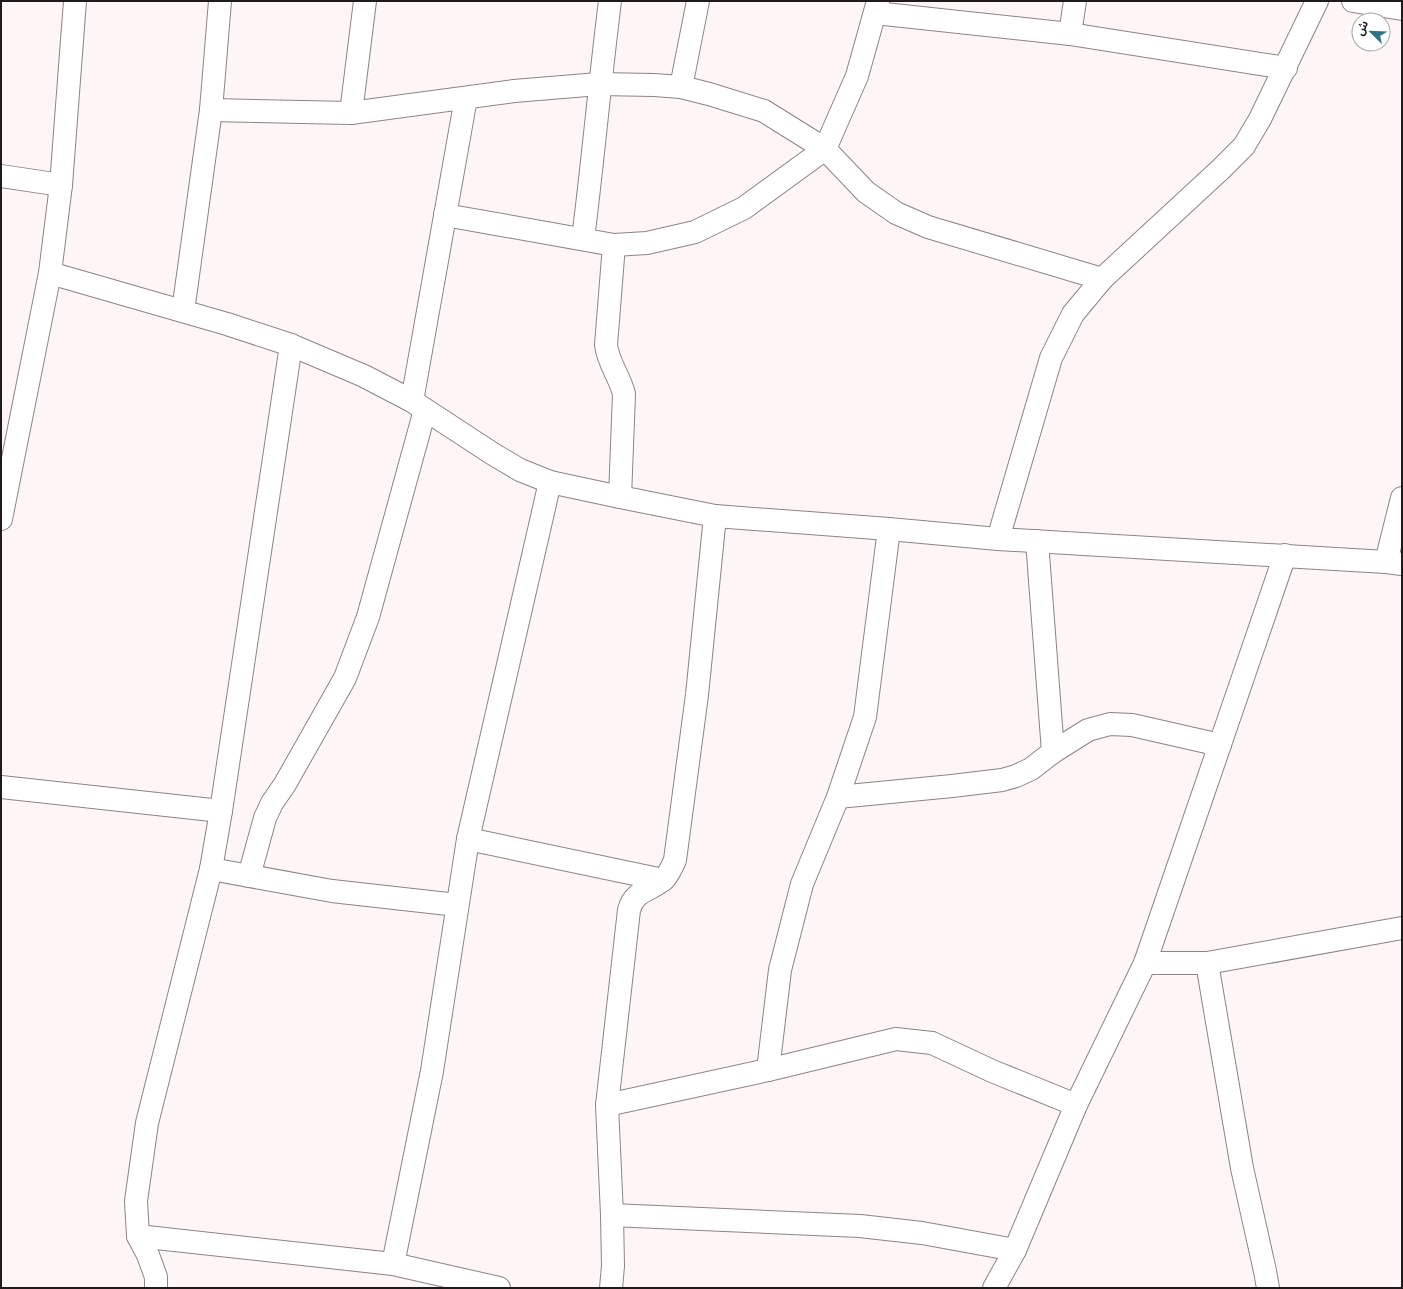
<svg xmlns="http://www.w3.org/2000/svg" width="1403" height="1289" font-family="Quicksand,'Noto Sans Arabic',sans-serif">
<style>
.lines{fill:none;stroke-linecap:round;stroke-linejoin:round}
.street-casing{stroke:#8d8385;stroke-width:24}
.street{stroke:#fff;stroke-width:22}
</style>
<rect width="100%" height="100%" fill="#fef5f7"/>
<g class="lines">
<g class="street-casing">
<g id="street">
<path d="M1353,1l49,8"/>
<path d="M875,13l195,21 216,34"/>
<path d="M1070,34l5,-33"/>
<path d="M681,87l17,-86"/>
<path d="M211,110l140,3 163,-22 85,-7 55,1 27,2 28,7 55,17 61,38 41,43 30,21 32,14 174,52"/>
<path d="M351,113l14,-112"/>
<path d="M1,176l60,9"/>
<path d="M445,215l169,30 33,-2 48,-11 49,-24 81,-59 32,-73 21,-75"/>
<path d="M583,239c10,-79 17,-159 27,-238"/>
<path d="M614,245l-8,100c2,18 14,32 18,49l-4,103"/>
<path d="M50,273l177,51 64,21 73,31 48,25 81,53 27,16 30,12 70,15 95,19 174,13 109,10 388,23 16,2"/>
<path d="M183,311l28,-201 9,-109"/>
<path d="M412,401l54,-303"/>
<path d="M1,519l49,-246 11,-88 14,-184"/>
<path d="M998,539l53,-181 22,-44 29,-35 119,-110 23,-23 16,-27 57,-118"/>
<path d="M1037,541l16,211"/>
<path d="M1386,562l16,-64"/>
<path d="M1,787l220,24"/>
<path d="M838,797l114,-11 50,-6 14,-4 15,-7 22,-17 35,-22 22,-6 22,1 88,20"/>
<path d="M468,839l195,41"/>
<path d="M211,869l121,22 125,14"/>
<path d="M249,876l16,-58 7,-15 13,-19 60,-106 23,-61 57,-207"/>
<path d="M1145,963h62l195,-35"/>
<path d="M1207,963l35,205 23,103 3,17"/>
<path d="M768,1070l12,-100 22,-86 36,-87 27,-80 24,-188"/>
<path d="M607,1105l161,-35 128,-31 36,4 60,28 84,34"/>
<path d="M612,1215l248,11 62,7 93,17"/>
<path d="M138,1236l255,28 106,24"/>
<path d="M393,1264l39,-193 36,-232 82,-357"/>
<path d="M156,1288v-11l-8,-22 -10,-19 -2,-35 11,-78 64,-254 10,-58 70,-466"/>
<path d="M611,1288l2,-22 -1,-51 -5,-110 22,-195c5,-20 22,-19 35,-31 5,-5 8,-12 11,-19l22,-165 18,-179"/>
<path d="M994,1288l21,-38 61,-145 69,-142 140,-408"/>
</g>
</g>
<use href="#street" class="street"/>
</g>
<rect width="1403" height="1289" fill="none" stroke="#1f1b1c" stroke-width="4"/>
<g transform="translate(1371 32) rotate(293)"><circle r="19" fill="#ffffff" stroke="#a5a4a4"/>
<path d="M0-3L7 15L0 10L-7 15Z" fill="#327486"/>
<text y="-6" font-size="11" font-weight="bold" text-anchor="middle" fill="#1f1b1c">ش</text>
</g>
</svg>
